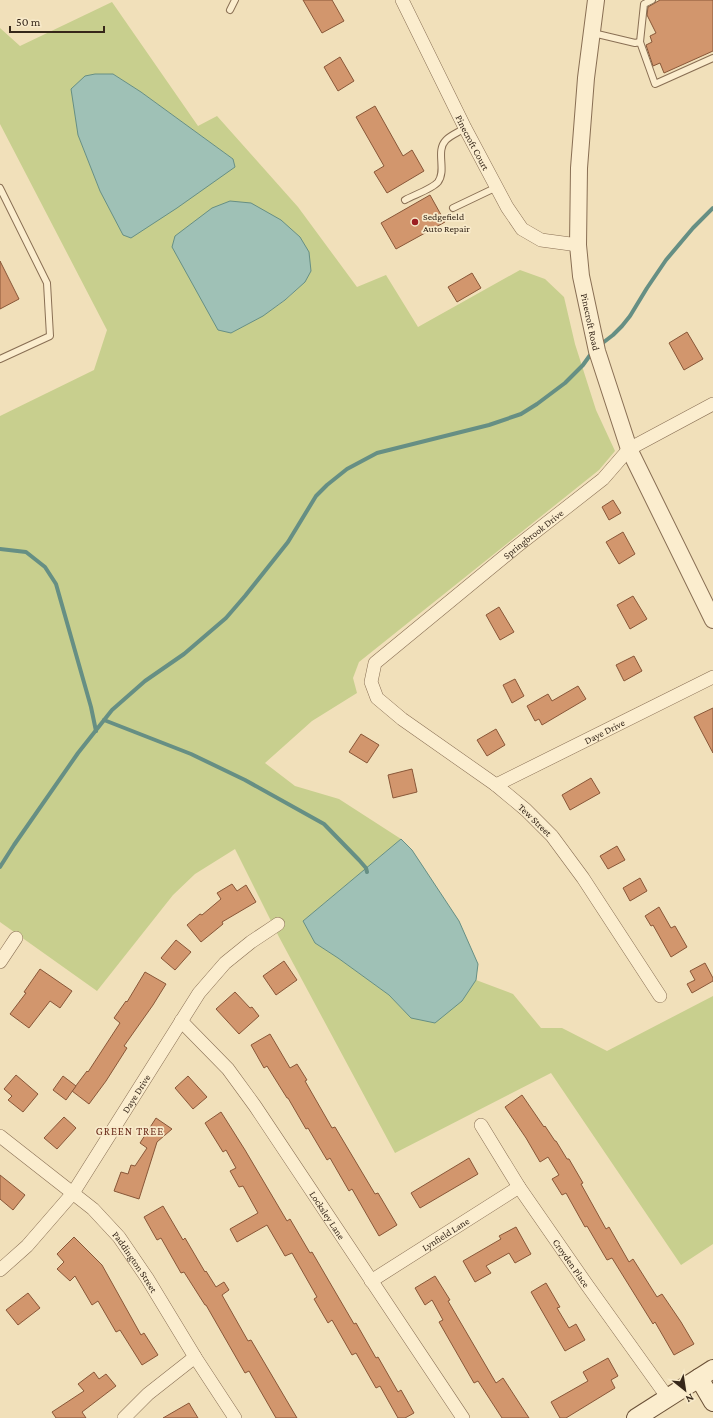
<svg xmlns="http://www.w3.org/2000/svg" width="713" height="1418" font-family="'Crimson Pro',serif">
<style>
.green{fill:#c8cf8e;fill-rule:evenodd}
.water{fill:#9fc1b6;stroke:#668f84}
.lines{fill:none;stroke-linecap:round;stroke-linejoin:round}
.stream{stroke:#668f84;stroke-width:4}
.building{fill:#d2966d;stroke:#895738}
.service-casing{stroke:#896f54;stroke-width:8}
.minor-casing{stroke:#896f54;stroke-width:14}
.tertiary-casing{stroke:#896f54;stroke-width:18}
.secondary-casing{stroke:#6a5037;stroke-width:20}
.service{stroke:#fbedce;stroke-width:6}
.minor{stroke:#fbedce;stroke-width:13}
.tertiary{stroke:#fbedce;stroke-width:16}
.secondary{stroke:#fbedce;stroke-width:18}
.poi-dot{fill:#9c1f22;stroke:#f8eaca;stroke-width:1.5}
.labels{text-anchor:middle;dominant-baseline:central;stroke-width:3.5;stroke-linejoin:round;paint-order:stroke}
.street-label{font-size:10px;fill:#36271a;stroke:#f8eaca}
.poi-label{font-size:10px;fill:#36271a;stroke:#f8eaca;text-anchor:start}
.neighbourhood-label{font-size:11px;letter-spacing:1px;fill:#662616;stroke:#f8eaca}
</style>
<rect width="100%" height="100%" fill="#f1e0ba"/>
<path class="green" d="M112,2l86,124 19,-10 81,91 59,80 29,-12 32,52 102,-57 25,9 19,18 11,47 21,66 19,41 -16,19 -240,192 -6,16 4,15 -45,28 -47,42 30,23 44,13 62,40 -98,82 12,22 23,15 51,37 22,23 51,-17 14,-21 37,14 28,34h21l45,23 106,-55v248l-32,21 -130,-192 -156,80 -116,-216 -44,-88 -40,25 -22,21 -76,96 -97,-69v-506l94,-46 13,-40 -107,-206v-96l20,18zM95,74h18l28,18 92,67 2,8 -111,68 -24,-44 -22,-56zM311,271c-17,30 -51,46 -80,62z"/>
<g class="water">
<path d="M95,74h18l28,18 92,67 2,8 -58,41 -46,30 -8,-3 -23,-44 -22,-56 -7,-46 14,-13z"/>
<path d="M230,201l21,2 30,17 19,17 9,15 2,19 -6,11 -20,18 -22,16 -32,17 -13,-3 -46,-83 3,-11 37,-28z"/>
<path d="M401,839l11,11 47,71 19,43 -2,16 -14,21 -27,22 -24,-5 -22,-23 -51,-37 -23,-15 -12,-22z"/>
</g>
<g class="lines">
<g class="stream">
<path d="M600,345l13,-10 9,-9 8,-10 17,-28 19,-28 27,-32 20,-20"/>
<path d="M0,549l26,3 19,15 11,17 35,123 5,24"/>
<path d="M104,720l87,34 54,26 79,44 35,36 7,8 1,4"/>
<path d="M0,867l14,-22 64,-92 34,-43 33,-29 39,-27 42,-36 19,-22 43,-54 28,-46 11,-11 20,-16 30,-16 112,-28 32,-11 16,-10 28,-21 18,-18 10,-14"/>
</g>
</g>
<g class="building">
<path d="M303,0h29l12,21 -22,12z"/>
<path d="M660,0h53v51l-49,22 -4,-10 -7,3 -7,-21 6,-3 -2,-6 6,-3 -9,-18 1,-8z"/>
<path d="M340,57l14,24 -16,10 -14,-24z"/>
<path d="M375,106l28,50 9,-6 12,21 -37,22 -13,-21 10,-6 -28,-49z"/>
<path d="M430,195l15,27 -49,27 -15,-26z"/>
<path d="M0,261l19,38 -19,10z"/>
<path d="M472,273l9,15 -24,14 -9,-15z"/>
<path d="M687,332l16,27 -19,11 -15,-27z"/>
<path d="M613,500l8,13 -12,7 -7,-13z"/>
<path d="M623,532l12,22 -16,10 -13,-22z"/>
<path d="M633,596l14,23 -17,10 -13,-24z"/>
<path d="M499,607l15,25 -14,8 -14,-25z"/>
<path d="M634,656l8,15 -18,10 -8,-16z"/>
<path d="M515,679l9,17 -12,7 -9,-18z"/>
<path d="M578,686l8,13 -44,26 -3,-6 -4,2 -8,-15 21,-12 4,7z"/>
<path d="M713,708v45l-19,-36z"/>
<path d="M496,729l9,16 -18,11 -10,-16z"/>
<path d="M361,734l18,11 -12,18 -18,-11z"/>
<path d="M412,769l5,23 -24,6 -5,-23z"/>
<path d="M591,778l9,15 -30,17 -8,-15z"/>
<path d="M617,846l8,14 -17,9 -8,-13z"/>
<path d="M640,878l7,13 -17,10 -7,-13z"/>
<path d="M232,884l5,7 9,-6 10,17 -34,20 1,2 -22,18 -14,-17 13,-11 2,1 19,-16 -4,-6z"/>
<path d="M659,907l12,21 4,-2 12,21 -16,10 -18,-32 -2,1 -6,-10z"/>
<path d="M176,940l15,12 -16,18 -14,-12z"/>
<path d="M284,961l13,19 -21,15 -13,-19z"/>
<path d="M705,963l8,15v3l-21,12 -5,-9 8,-4 -5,-9z"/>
<path d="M40,969l32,22 -12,17 -10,-7 -21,27 -19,-14 16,-21 -2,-1z"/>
<path d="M145,972l21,12 -13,21 -29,41 3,2 -21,33 -17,23 -17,-13 15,-20 1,1 32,-49 -6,-5 12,-17 1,1z"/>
<path d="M235,992l15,16 2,-1 7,9 -20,18 -23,-25z"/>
<path d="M270,1034l20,34 7,-4 10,16 -2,1 27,47 3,-1 40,67 3,-1 19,32 -18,11 -27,-47 -3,2 -19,-33 -3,2 -19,-32 -2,1 -18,-31h-1l-20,-32 -3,2 -13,-23z"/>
<path d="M16,1075l22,19 -15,18 -15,-12 4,-4 -8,-7z"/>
<path d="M63,1076l13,10 -10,14 -13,-10z"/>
<path d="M188,1076l19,21 -14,12 -18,-21z"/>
<path d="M522,1095l22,32 1,-1 10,15h1l11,18h2l14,24 -2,1 25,45 3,-2 20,35 4,-3 24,38 5,-3 19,28 13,22 -20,11 -19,-33 -2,2 -41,-66 -5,2 -20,-34 -2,1 -19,-34 -4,2 -10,-16 7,-4 -11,-18 -8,5 -14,-24 -21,-31z"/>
<path d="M221,1112l24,38 42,71 3,-2 20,34 2,-1 42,72 2,-1 20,35 2,-1 20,35 3,-2 13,23 -9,5h-7l-18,-32 -4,2 -20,-35 -4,2 -20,-35 -4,3 -14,-24 3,-2 -25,-44 -7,3 -18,-31 -30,17 -7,-13 28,-16 -15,-27 -4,1 -9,-16 6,-3 -10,-18 -3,2 -18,-29z"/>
<path d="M64,1117l12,11 -19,21 -13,-11z"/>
<path d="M156,1118l16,11 -15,13 -18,57 -25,-8 7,-19 7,2 3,-9 4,1 12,-18 -7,-5z"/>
<path d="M469,1158l9,16 -58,34 -9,-15z"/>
<path d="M0,1175l25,20 -12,15 -13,-11z"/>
<path d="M163,1206l20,34 2,-2 20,34 1,-1 10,16 8,-5 5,8 -7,5 26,46 3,-1 46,78h-21l-27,-47 -4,2 -39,-68h-1l-21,-33 -3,1 -20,-35 -4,2 -13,-23z"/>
<path d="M516,1227l15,27 -16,9 -6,-10 -23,13 5,7 -16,9 -12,-21 38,-22 -2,-3z"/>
<path d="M74,1237l28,28 39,70 3,-2 14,22 -16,10 -22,-35 -4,2 -18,-31 -6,4 -17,-29 -5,5 -13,-12 7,-7 -7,-8z"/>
<path d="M435,1276l15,24 -2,1 48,82 7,-5 26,40h-27l-24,-37 -4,2 -35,-61 4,-2 -11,-20 -7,5 -10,-17z"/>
<path d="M546,1283l14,24 -3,1 12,20 7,-4 9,16 -20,11 -34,-59z"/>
<path d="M28,1293l12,15 -22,17 -12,-15z"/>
<path d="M608,1358l10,18 -7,4 4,8 -49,30h-6l-9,-16 37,-21 -5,-9z"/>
<path d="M94,1372l5,7 7,-5 10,12 -34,26 4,6h-30l-4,-6 32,-21 -6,-7z"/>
<path d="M189,1403l9,15h-35z"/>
</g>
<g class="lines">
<g class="service-casing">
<g id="service">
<path d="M230,10l5,-10"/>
<path d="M593,33l42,10 5,-1 15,42 58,-26"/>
<path d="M640,42l4,-38 8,-4"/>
<path d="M0,188l47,95 3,53 -50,23"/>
<path d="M405,200c9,-5 27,-11 33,-18 9,-12 -3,-31 8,-42 5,-5 13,-8 19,-12"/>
<path d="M453,208l44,-21"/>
</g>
</g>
<g class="minor-casing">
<g id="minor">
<path id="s1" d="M402,0l63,128 42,79 15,22 19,11 37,5"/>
<path id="s2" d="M496,785l217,-108"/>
<path d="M0,962l16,-24"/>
<path id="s3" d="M660,996l-77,-118 -31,-42 -26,-26 -30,-25 -94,-66 -25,-21 -6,-16 4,-19 141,-116 87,-68 26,-30 84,-45"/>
<path id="s4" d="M181,1021l47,48 27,37 208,312"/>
<path id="s5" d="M481,1125l38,62 68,98 81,113"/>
<path id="s6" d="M0,1136l93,73 26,28 28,41 48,79 40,61"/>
<path id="s7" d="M0,1270l27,-24 46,-53 126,-200 26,-30 26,-21 27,-18"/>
<path id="s8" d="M371,1281l148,-94"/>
<path d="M124,1418l24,-24 47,-37"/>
</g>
</g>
<g class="tertiary-casing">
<g id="tertiary">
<path id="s9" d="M596,0l-10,78 -7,90 -1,77 3,31 16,75 32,98 84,171"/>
</g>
</g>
<g class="secondary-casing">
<g id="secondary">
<path d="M699,1378l14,24"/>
<path d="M636,1418l77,-49"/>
</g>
</g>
<use href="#service" class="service"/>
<use href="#minor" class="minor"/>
<use href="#tertiary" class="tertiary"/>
<use href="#secondary" class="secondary"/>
</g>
<circle class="poi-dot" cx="415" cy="222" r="4"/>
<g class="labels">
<g class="street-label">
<text stroke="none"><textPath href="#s1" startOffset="159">Pinecroft Court</textPath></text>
<text stroke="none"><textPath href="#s9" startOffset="324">Pinecroft Road</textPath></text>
<text stroke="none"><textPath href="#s3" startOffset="657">Springbrook Drive</textPath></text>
<text stroke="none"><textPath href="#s2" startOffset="121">Daye Drive</textPath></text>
<text transform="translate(535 820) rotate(44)">Tew Street</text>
<text stroke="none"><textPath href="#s7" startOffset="224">Daye Drive</textPath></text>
<text stroke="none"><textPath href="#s4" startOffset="244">Locksley Lane</textPath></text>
<text stroke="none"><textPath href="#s8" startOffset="88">Lynfield Lane</textPath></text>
<text stroke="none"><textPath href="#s6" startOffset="186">Paddington Street</textPath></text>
<text stroke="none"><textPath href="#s5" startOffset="165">Croyden Place</textPath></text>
</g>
<g class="poi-label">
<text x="423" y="216">Sedgefield<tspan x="423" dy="12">Auto Repair</tspan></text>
</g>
<g class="neighbourhood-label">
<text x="130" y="1131">GREEN TREE</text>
</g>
</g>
<g transform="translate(685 1390) rotate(150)" stroke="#f8eaca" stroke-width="3" paint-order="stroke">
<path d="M0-3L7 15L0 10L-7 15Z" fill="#36271a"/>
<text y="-6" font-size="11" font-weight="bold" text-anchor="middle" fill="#36271a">N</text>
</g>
<path d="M10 26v6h94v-6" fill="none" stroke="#36271a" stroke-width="2"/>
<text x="16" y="26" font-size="12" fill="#36271a" stroke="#f8eaca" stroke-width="3" paint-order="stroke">50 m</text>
</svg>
